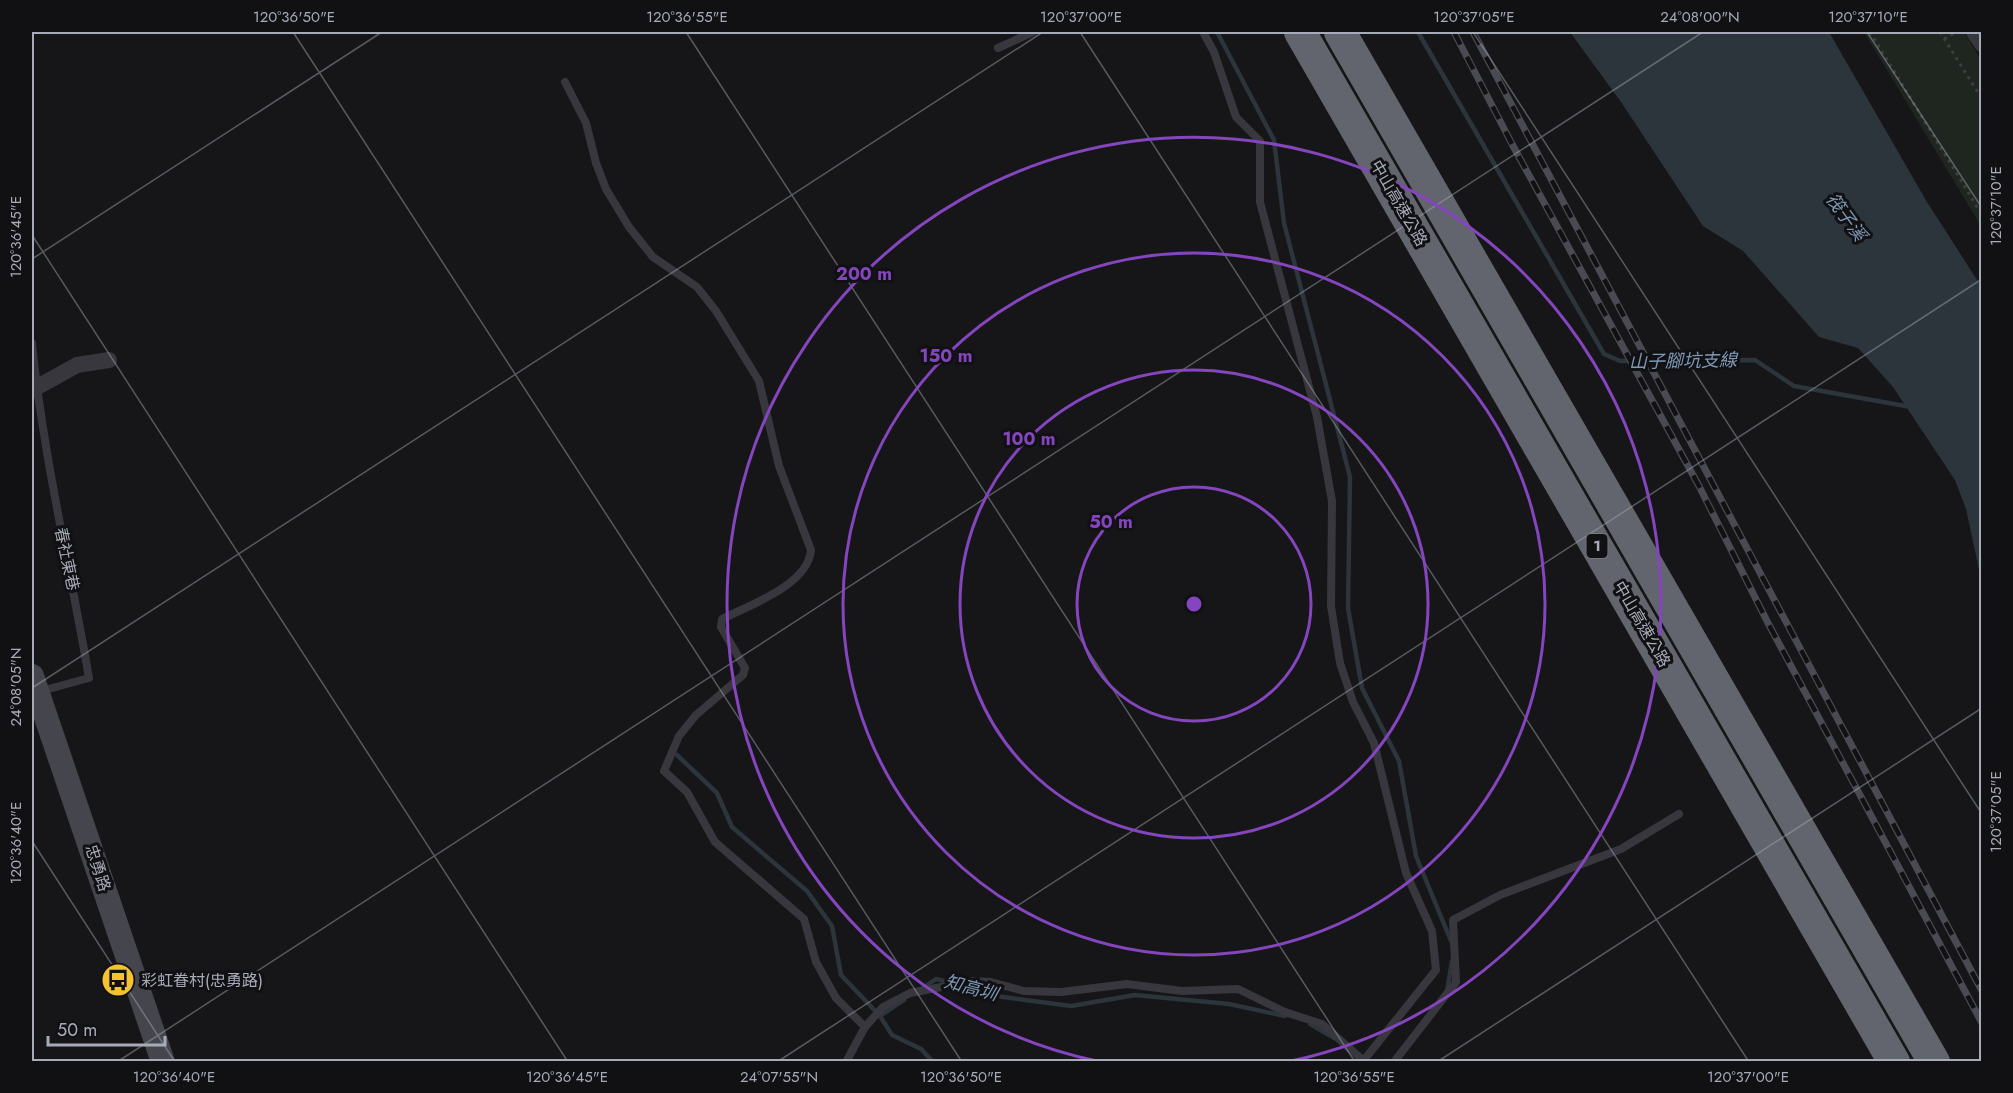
<svg xmlns="http://www.w3.org/2000/svg" width="2013" height="1093" font-family="Jost,'Noto Sans TC',sans-serif">
<style>
.green{fill:#1e261f}
.water{fill:#2c343c}
.lines{fill:none;stroke-linecap:round;stroke-linejoin:round}
.stream{stroke:#2c343c;stroke-width:4.5}
.path{stroke:#3d3e44;stroke-width:3;stroke-dasharray:3 4.5;stroke-linecap:butt}
.service{stroke:#37373d;stroke-width:8}
.minor{stroke:#37373d;stroke-width:16}
.secondary{stroke:#45464d;stroke-width:24}
.motorway{stroke:#63656e;stroke-width:32}
.rail-casing{stroke:#4a4b52;stroke-width:7}
.rail{stroke:#111113;stroke-width:4.5;stroke-dasharray:14;stroke-linecap:butt}
.ticks{fill:none;stroke:#a7abb8;stroke-width:1.5;stroke-opacity:0.45}
.ring{fill:none;stroke:#8445be;stroke-width:3}
.labels{text-anchor:middle;dominant-baseline:central;stroke-width:6;stroke-linejoin:round;paint-order:stroke}
.shield{fill:#111113;stroke:#7a7d86;stroke-width:1.5}
.shield-label{font-size:15px;font-weight:bold;fill:#a7abb8}
.street-label{font-size:16px;fill:#a7abb8;stroke:#111113}
.poi-label{font-size:16px;fill:#a7abb8;stroke:#111113;text-anchor:start}
.water-label{font-size:18px;font-style:italic;fill:#7e97b4;stroke:#111113}
.centre{fill:#8445be;stroke:#111113;stroke-width:3}
.ring-label{font-size:18px;text-anchor:middle;font-weight:bold;fill:#8445be;stroke:#111113;stroke-width:6;stroke-linejoin:round;paint-order:stroke}
.neatline{fill:none;stroke:#a7abb8;stroke-width:2}
.ticks-label{font-size:15px;text-anchor:middle;fill:#a7abb8}
</style>
<rect width="100%" height="100%" fill="#161618"/>
<path class="green" d="M1864,32h100l17,28v166z"/>
<path class="water" d="M1570,32h259l98,170 54,84v293l-15,-70 -11,-29 -62,-93 -35,-39 -39,-11 -76,-86 -40,-25 -82,-124z"/>
<g class="lines">
<g class="stream">
<path d="M1217,32l57,108 10,83 66,254 -2,131 14,80 37,73 17,95 35,85"/>
<path d="M1418,32l186,322 16,7 135,-1 39,26 117,21"/>
<path d="M677,755l40,38 15,34 75,64 25,35 9,49 39,41 24,-16"/>
<path d="M960,985l43,12 68,9 64,-11 94,9 56,12"/>
<path d="M921,989l15,-10 16,4"/>
<path d="M1447,991l5,-30"/>
<path d="M880,1016l12,19 29,14 12,13"/>
<path d="M1310,1024l24,14"/>
</g>
<g class="path">
<path d="M1870,32l112,183"/>
<path d="M1940,32l42,67"/>
<path d="M1944,39l12,-7"/>
</g>
<g class="service">
<path d="M1203,32l11,20 22,65 24,24v61l57,215 15,84 -1,105 9,57 13,39 21,41 32,130 26,58 4,39 -72,90"/>
<path d="M998,48l35,-16"/>
<path d="M565,82l21,41 10,40 10,26 23,38 24,30 44,30 19,24 43,70 20,85 32,84c-3,35 -61,55 -89,69l-1,8 24,41 -2,7 -47,40 -17,21 -15,35 23,21 28,50 89,77 12,43 20,36 29,29"/>
<path d="M32,343c11,113 38,223 57,335l-48,13"/>
<path d="M846,1062l19,-35 18,-20 27,-14 62,-12 19,1 33,9 37,1 66,-8 55,7 56,-2 47,23 37,12 43,38"/>
<path d="M1394,1062l62,-80 -3,-62 47,-25 121,-46 58,-35"/>
</g>
<g class="minor">
<path d="M1974,32l8,12"/>
<path d="M32,390l45,-25 32,-5"/>
</g>
<path class="secondary" d="M32,676l131,386"/>
<g class="motorway">
<path d="M1300,32l594,1030"/>
<path d="M1340,32l594,1030"/>
</g>
<g class="rail-casing">
<g id="rail">
<path d="M1454,32l58,112 187,342 69,137 214,400"/>
<path d="M1473,32l509,959"/>
</g>
</g>
<use href="#rail" class="rail"/>
</g>
<path class="ticks" d="M293,32l669,1030M686,32l669,1030M1080,32l669,1030M1473,32l509,782M1867,32l115,176M32,235l536,827M32,259l350,-227M32,688l1011,-656M32,841l143,221M117,1062l1586,-1030M777,1062l1205,-783M1437,1062l545,-354"/>
<g class="ring">
<circle cx="1194" cy="604" r="117"/>
<circle cx="1194" cy="604" r="234"/>
<circle cx="1194" cy="604" r="351"/>
<path d="M1097 1061A467 467 0 1 1 1291 1061"/>
</g>
<defs>
<g id="bus-disc" transform="scale(1.725)"><circle r="9.5" fill="#f5c230" stroke="#111113"/><path d="M-5-6H5V4H4V6H2V4H-2V6H-4V4H-5ZM-3.5-4V0h7V-4ZM-3.5 1.2v1.5H-2V1.2ZM2 1.2v1.5H3.5V1.2Z" fill="#111"/></g>
</defs>
<g fill-rule="evenodd">
<use href="#bus-disc" x="118" y="980"/>
</g>
<g class="labels">
<rect class="shield" x="1586.5" y="534" width="21" height="24" rx="4.5"/>
<g class="shield-label">
<text x="1597" y="546">1</text>
</g>
<g class="street-label">
<text transform="translate(1399 203) rotate(60)">中山高速公路</text>
<text transform="translate(67 559) rotate(78)">春社東巷</text>
<text transform="translate(1642 624) rotate(60)">中山高速公路</text>
<text transform="translate(98 868) rotate(72)">忠勇路</text>
</g>
<g class="poi-label">
<text x="141" y="980">彩虹眷村(忠勇路)</text>
</g>
<g class="water-label">
<text transform="translate(1846 217) rotate(54)">筏子溪</text>
<text transform="translate(1683 361) rotate(-1)">山子腳坑支線</text>
<text transform="translate(971 988) rotate(15)">知高圳</text>
</g>
</g>
<circle cx="1194" cy="604" r="9" class="centre"/>
<g class="ring-label">
<text x="864" y="280">200 m</text>
<text x="946" y="362">150 m</text>
<text x="1029" y="445">100 m</text>
<text x="1111" y="528">50 m</text>
</g>
<rect width="2013" height="1093" fill="none" stroke="#111113" stroke-width="66"/>
<path d="M48 1036v9h117v-9" fill="none" stroke="#a7abb8" stroke-width="3"/>
<text x="57" y="1036" font-size="18" fill="#a7abb8" stroke="#111113" stroke-width="4.5" paint-order="stroke">50 m</text>
<rect x="33" y="33" width="1947" height="1027" class="neatline"/>
<g class="ticks-label">
<text x="294" y="22">120°36'50"E</text>
<text x="687" y="22">120°36'55"E</text>
<text x="1081" y="22">120°37'00"E</text>
<text x="1474" y="22">120°37'05"E</text>
<text x="1700" y="22">24°08'00"N</text>
<text x="1868" y="22">120°37'10"E</text>
<text transform="translate(1996 206) rotate(-90)" y="5">120°37'10"E</text>
<text transform="translate(16 237) rotate(-90)" y="5">120°36'45"E</text>
<text transform="translate(16 687) rotate(-90)" y="5">24°08'05"N</text>
<text transform="translate(1996 812) rotate(-90)" y="5">120°37'05"E</text>
<text transform="translate(16 843) rotate(-90)" y="5">120°36'40"E</text>
<text x="174" y="1082">120°36'40"E</text>
<text x="567" y="1082">120°36'45"E</text>
<text x="779" y="1082">24°07'55"N</text>
<text x="961" y="1082">120°36'50"E</text>
<text x="1354" y="1082">120°36'55"E</text>
<text x="1748" y="1082">120°37'00"E</text>
</g>
</svg>
